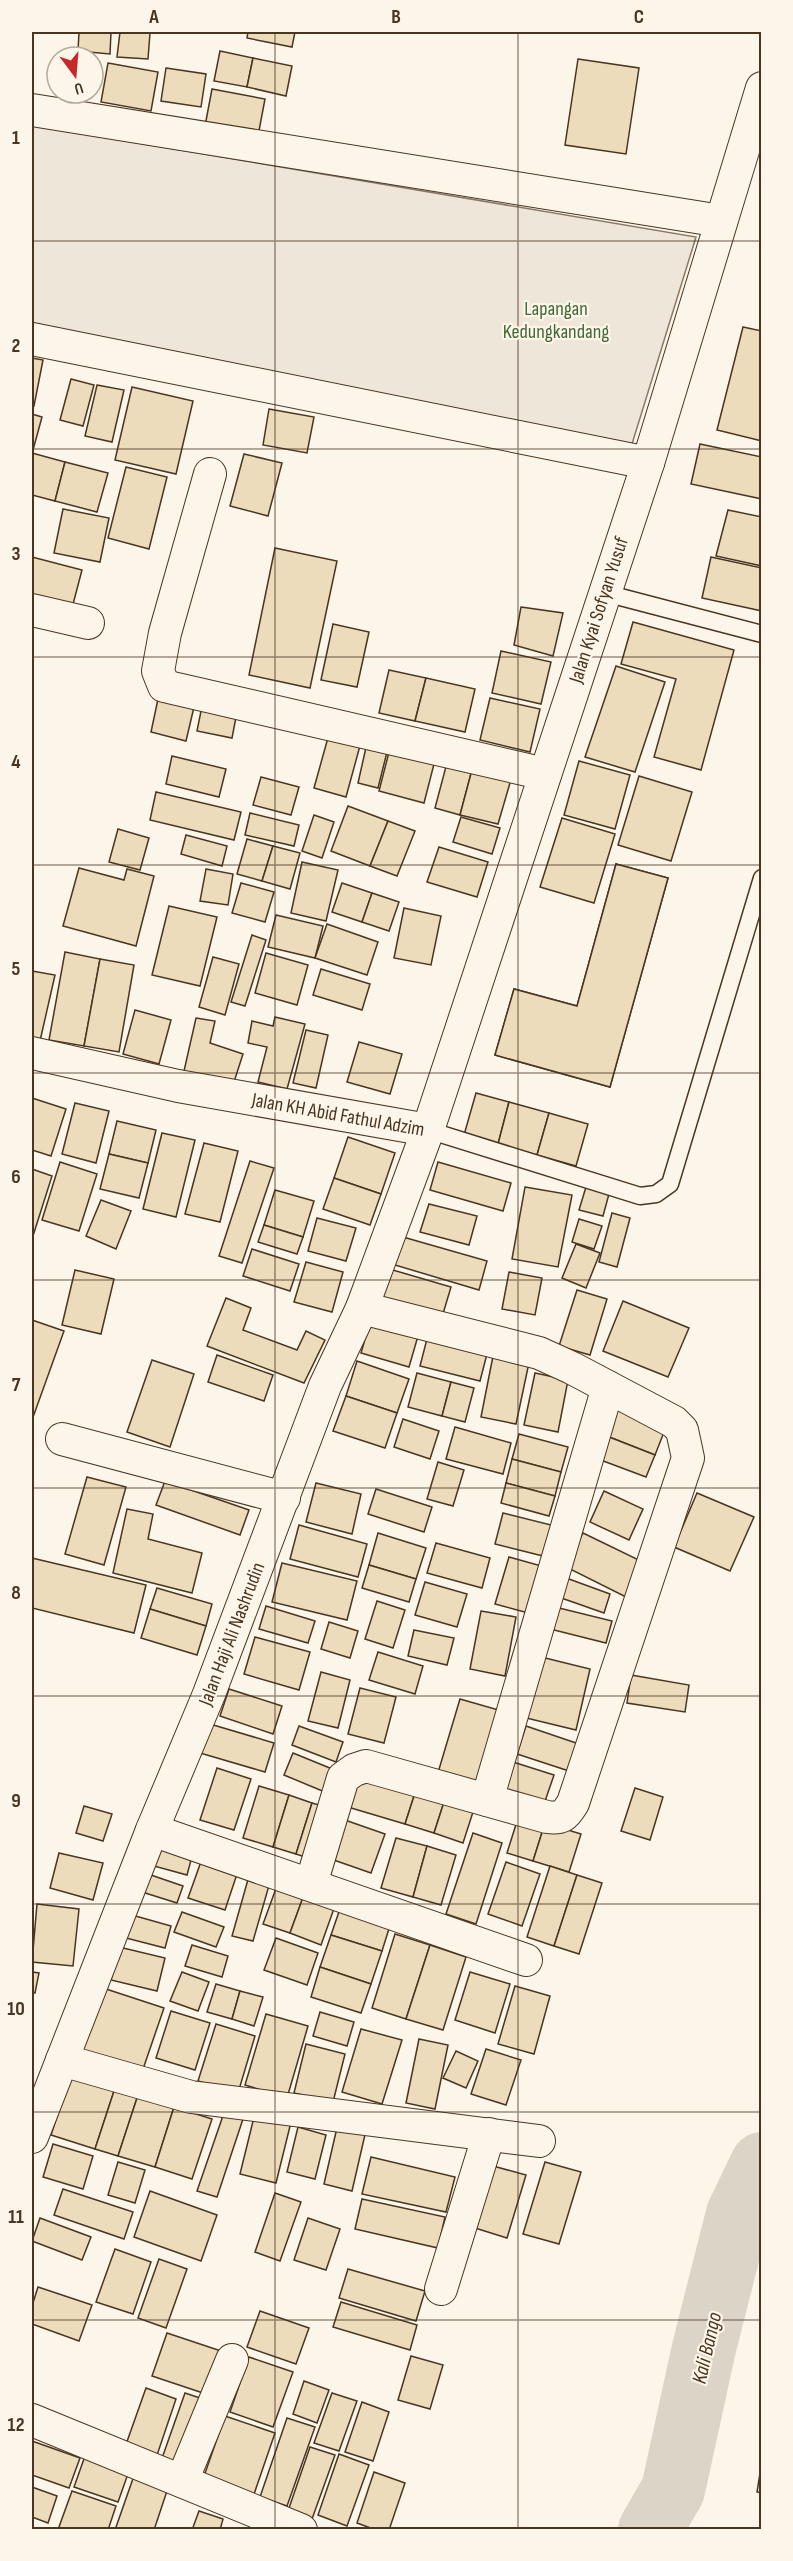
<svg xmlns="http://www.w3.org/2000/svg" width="793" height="2561" font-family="'Sofia Sans Condensed',sans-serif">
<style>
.green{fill:#ede6d9;stroke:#887966;stroke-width:1.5}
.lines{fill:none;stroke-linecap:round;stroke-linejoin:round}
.river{stroke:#dcd4c6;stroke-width:64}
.building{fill:#ecdcbc;stroke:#4a3520;stroke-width:1.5}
.lane-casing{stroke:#4a3520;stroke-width:19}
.street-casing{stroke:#4a3520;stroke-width:34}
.lane{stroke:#fbf6e9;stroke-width:16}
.street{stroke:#fbf6e9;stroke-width:32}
.grid{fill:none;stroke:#4a3520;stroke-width:1.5;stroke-opacity:0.55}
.labels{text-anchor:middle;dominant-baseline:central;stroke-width:4.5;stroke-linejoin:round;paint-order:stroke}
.park-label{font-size:20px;fill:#436837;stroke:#fbf6e9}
.street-label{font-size:20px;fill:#4a3520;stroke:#fbf6e9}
.water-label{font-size:21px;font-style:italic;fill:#4a3520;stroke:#fbf6e9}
.neatline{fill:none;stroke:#4a3520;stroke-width:2}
.grid-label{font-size:20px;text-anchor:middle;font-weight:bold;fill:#4a3520}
</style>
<rect width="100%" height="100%" fill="#fbf6e9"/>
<path class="green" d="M32,125l664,112 -64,207 -600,-121z"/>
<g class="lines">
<path class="river" d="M650,2530l23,-40 31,-142 34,-134 24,-50"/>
</g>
<g class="building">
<path d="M79,32h32l-1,22 -32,-3z"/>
<path d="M120,32l30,1 -2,26 -31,-2z"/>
<path d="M248,32h47l-3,15 -45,-9z"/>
<path d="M220,51l33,7 -6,29 -33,-6z"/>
<path d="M253,58l39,8 -6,30 -39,-9z"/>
<path d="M578,59l61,9 -13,86 -61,-9z"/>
<path d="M93,62l7,1 -6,31 -7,-1h6z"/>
<path d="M108,63l50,9 -7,39 -50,-9z"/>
<path d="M166,68l40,6 -5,33 -40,-6z"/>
<path d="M212,89l53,10 -7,37 -53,-10z"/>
<path d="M743,327l19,4v110l-45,-11z"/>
<path d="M32,358l11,2 -9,46 -2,-1z"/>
<path d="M71,379l23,6 -11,41 -23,-6z"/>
<path d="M97,385l27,5 -12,52 -27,-6z"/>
<path d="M132,387l61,14 -17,73 -61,-14z"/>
<path d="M269,409l45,8 -7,36 -44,-8z"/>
<path d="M32,414l10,3 -9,33 -1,-1z"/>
<path d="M700,444l62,13v42l-71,-15z"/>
<path d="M32,453l33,9 -10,39 -23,-6z"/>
<path d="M244,454l38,9 -14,53 -38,-10z"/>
<path d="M65,462l43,11 -11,39 -42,-11z"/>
<path d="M126,467l41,10 -18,72 -41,-11z"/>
<path d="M63,509l46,9 -9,44 -46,-9z"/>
<path d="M728,510l34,7v49l-46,-10z"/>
<path d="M275,548l62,13 -27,127 -61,-13z"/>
<path d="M32,557l50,13 -10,38 -40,-11z"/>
<path d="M711,557l51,11v43l-60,-13z"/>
<path d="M521,607l42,6 -10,43 -39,-11z"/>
<path d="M633,622l101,28 -33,120 -47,-13 22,-78 -55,-15z"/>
<path d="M333,624l36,8 -12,55 -36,-7z"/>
<path d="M501,651l50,11 -10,42 -49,-11z"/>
<path d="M616,666l49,16 -30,90 -50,-15z"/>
<path d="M389,670l37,8 -11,43 -36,-8z"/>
<path d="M426,678l49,11 -10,43 -50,-11z"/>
<path d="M490,698l50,11 -10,43 -50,-12z"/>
<path d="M158,699l36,8 -8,34 -35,-9z"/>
<path d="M202,706l35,6 -5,26 -35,-7z"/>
<path d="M329,734l32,8 -15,55 -32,-9z"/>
<path d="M367,743l21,5 -10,40 -20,-5z"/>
<path d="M389,752l45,12 -10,39 -45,-12z"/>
<path d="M172,756l54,13 -7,28 -53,-13z"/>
<path d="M448,759l25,7 -13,49 -25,-7z"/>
<path d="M579,761l51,14 -15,54 -51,-14z"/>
<path d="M473,766l39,10 -14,48 -38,-9z"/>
<path d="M639,776l53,16 -21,69 -53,-16z"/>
<path d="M261,777l38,10 -8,28 -38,-10z"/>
<path d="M156,792l85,20 -7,28 -84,-20z"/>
<path d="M348,806l40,15 -18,45 -39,-15z"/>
<path d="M250,813l49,12 -5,21 -49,-11z"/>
<path d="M314,815l20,7 -12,36 -20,-7z"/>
<path d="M461,817l39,11 -8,26 -39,-12z"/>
<path d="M562,818l53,16 -21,69 -54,-16z"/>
<path d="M388,821l27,10 -18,45 -27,-10z"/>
<path d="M118,829l31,9 -9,32 -31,-8z"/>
<path d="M186,835l41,11 -5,20 -41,-12z"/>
<path d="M247,839l26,7 -11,35 -25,-7z"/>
<path d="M273,846l27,7 -10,36 -28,-8z"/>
<path d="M439,847l49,15 -11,35 -50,-15z"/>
<path d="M302,862l36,8 -12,51 -35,-8z"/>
<path d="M616,864l52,14 -58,209 -115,-32 19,-66 63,17z"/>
<path d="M616,864l52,14 -58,209 -115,-32 19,-66 63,17z"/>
<path d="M79,868l45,12 3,-11 27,7 -18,70 -73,-20z"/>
<path d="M206,869l27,5 -5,31 -28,-4z"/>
<path d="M241,883l33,9 -9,30 -33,-9z"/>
<path d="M342,883l30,10 -10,29 -30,-10z"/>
<path d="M372,893l27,9 -10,29 -27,-9z"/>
<path d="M169,906l48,11 -17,69 -48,-11z"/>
<path d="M404,908l37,8 -10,49 -37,-7z"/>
<path d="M276,915l47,11 -8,32 -47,-11z"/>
<path d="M327,924l51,18 -11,33 -52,-17z"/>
<path d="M252,935l14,5 -21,66 -14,-4z"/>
<path d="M65,952l35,7 -16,87 -35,-6z"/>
<path d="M266,953l42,12 -11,40 -42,-12z"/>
<path d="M213,957l26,7 -14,51 -26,-8z"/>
<path d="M100,959l34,6 -15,87 -35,-6z"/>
<path d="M321,969l49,15 -8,26 -49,-15z"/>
<path d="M32,971l23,4 -15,66 -8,-2z"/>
<path d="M135,1010l36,10 -12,44 -36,-10z"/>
<path d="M275,1017l30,7 -18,65 -29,-7 9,-35 -19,-4 4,-22 21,5z"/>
<path d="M196,1018l19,3 -5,22 33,11 -10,31 -49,-14z"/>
<path d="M306,1030l22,5 -12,53 -23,-5z"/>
<path d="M359,1042l43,12 -12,40 -43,-12z"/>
<path d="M476,1093l33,9 -11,42 -34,-9z"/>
<path d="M32,1098l34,11 -15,47 -19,-6z"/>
<path d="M509,1102l40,11 -12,42 -39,-11z"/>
<path d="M75,1103l34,8 -13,52 -34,-9z"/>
<path d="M549,1113l39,11 -12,42 -39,-11z"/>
<path d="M117,1121l39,9 -8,33 -39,-9z"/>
<path d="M162,1133l33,7 -19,77 -33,-8z"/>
<path d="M348,1137l47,16 -14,41 -47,-16z"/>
<path d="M204,1143l34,8 -18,71 -35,-8z"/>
<path d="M109,1154l39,9 -9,35 -39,-9z"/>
<path d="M250,1161l24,7 -32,95 -23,-7z"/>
<path d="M60,1162l37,12 -18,57 -37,-11z"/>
<path d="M438,1162l73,21 -8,28 -73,-21z"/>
<path d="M32,1169l20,7 -20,63z"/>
<path d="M334,1178l47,16 -11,31 -47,-16z"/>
<path d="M525,1187l47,8 -14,72 -46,-8z"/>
<path d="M586,1187l23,7 -6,22 -24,-6z"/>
<path d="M275,1190l39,11 -11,36 -39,-12z"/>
<path d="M101,1200l30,11 -15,38 -30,-13z"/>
<path d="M429,1204l48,12 -8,29 -49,-13z"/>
<path d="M612,1213l18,5 -13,49 -18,-5z"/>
<path d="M317,1218l39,10 -10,33 -38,-10z"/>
<path d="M579,1219l23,7 -8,23 -22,-7z"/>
<path d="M264,1225l39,12 -6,17 -39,-12z"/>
<path d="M403,1237l84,24 -8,29 -84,-25z"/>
<path d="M576,1244l24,9 -14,35 -24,-10z"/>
<path d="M252,1249l47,15 -9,27 -47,-15z"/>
<path d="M306,1262l37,10 -11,40 -38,-10z"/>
<path d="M386,1268l65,19 -12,40 -65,-18z"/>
<path d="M75,1270l39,9 -13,55 -39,-9z"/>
<path d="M509,1272l33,6 -7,37 -33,-6z"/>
<path d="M577,1290l30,9 -17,56 -31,-9z"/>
<path d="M226,1298l25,10 -8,22 54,20 9,-19 19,9 -21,43 -97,-37z"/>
<path d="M623,1301l66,27 -21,49 -65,-26z"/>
<path d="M32,1320l32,11 -32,89z"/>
<path d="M370,1322l48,14 -9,31 -48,-14z"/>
<path d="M428,1335l60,15 -8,31 -60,-15z"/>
<path d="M494,1351l36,7 -14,66 -35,-7z"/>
<path d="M217,1355l56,20 -9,26 -56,-19z"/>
<path d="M152,1360l42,14 -24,73 -43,-15z"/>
<path d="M357,1361l52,18 -12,34 -51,-17z"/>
<path d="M417,1373l34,9 -9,34 -34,-9z"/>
<path d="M535,1373l33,7 -10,52 -34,-7z"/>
<path d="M451,1382l23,6 -9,34 -23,-6z"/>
<path d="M346,1396l51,17 -12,35 -52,-17z"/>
<path d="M611,1400l57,22 -13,33 -56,-22z"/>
<path d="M403,1419l36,12 -9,28 -36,-12z"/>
<path d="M455,1427l56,16 -8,31 -57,-15z"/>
<path d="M599,1433l56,22 -9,22 -56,-21z"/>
<path d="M519,1434l49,13 -7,25 -49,-13z"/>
<path d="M512,1459l49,13 -6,24 -49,-13z"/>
<path d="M438,1462l26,8 -11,36 -26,-7z"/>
<path d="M87,1477l39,10 -22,78 -39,-11z"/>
<path d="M165,1481l84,29 -9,25 -84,-30z"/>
<path d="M316,1483l45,11 -9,40 -46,-12z"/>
<path d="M506,1483l49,13 -6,20 -48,-13z"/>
<path d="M376,1489l56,18 -8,25 -56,-18z"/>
<path d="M604,1491l39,18 -14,31 -39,-18z"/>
<path d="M697,1493l57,24 -24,54 -56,-24z"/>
<path d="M127,1509l26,5 -5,25 54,14 -10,40 -79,-20z"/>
<path d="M503,1513l52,13 -8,31 -52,-13z"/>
<path d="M299,1525l68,19 -9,33 -68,-18z"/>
<path d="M378,1533l48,15 -10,31 -47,-14z"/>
<path d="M583,1533l62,30 -17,35 -62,-31z"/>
<path d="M436,1543l54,15 -8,30 -55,-15z"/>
<path d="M509,1557l36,10 -13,47 -37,-10z"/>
<path d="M32,1558l114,27 -12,48 -102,-25z"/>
<path d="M282,1563l75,18 -10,39 -75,-18z"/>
<path d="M369,1565l47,14 -7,23 -47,-14z"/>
<path d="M558,1575l52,19 -6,19 -54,-19z"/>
<path d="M425,1582l42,12 -10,33 -42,-12z"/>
<path d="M157,1588l55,16 -6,22 -56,-17z"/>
<path d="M377,1601l28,9 -12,38 -28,-9z"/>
<path d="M266,1606l49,15 -7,22 -49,-14z"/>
<path d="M551,1606l61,15 -6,22 -60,-15z"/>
<path d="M150,1609l56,17 -9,29 -56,-17z"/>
<path d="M481,1611l35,6 -11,59 -35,-7z"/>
<path d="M329,1622l29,9 -8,27 -29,-9z"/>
<path d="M414,1630l40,8 -7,27 -39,-9z"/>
<path d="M255,1637l55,15 -11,38 -55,-16z"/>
<path d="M378,1652l45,14 -8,28 -46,-14z"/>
<path d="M533,1655l57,14 -14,61 -58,-14z"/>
<path d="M321,1672l29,8 -12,48 -30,-7z"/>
<path d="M631,1675l58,10 -4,27 -58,-9z"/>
<path d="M360,1688l36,9 -12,46 -36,-9z"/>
<path d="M229,1689l53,17 -9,28 -53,-18z"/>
<path d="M460,1699l42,12 -23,78 -42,-13z"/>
<path d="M210,1724l64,19 -9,29 -65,-19z"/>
<path d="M299,1726l44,16 -7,20 -44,-17z"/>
<path d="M526,1726l53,18 -10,27 -52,-17z"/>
<path d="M293,1753l49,20 -10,22 -48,-20z"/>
<path d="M513,1762l41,13 -11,32 -41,-13z"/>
<path d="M217,1768l34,11 -17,51 -34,-10z"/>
<path d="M352,1774l63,19 -10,31 -64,-19z"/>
<path d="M259,1786l30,9 -16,52 -30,-9z"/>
<path d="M635,1788l28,9 -13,43 -29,-9z"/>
<path d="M415,1793l29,9 -10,31 -29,-9z"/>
<path d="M289,1795l23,8 -16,51 -23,-7z"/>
<path d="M444,1802l29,10 -10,31 -29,-10z"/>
<path d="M312,1803l21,6 -16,52 -21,-7z"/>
<path d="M84,1806l28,8 -9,27 -27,-8z"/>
<path d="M519,1815l26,8 -12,38 -26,-8z"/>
<path d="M342,1819l43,15 -14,39 -43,-15z"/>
<path d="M545,1823l36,11 -12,38 -36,-11z"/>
<path d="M473,1833l29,10 -26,81 -30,-10z"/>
<path d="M396,1838l31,8 -14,51 -32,-9z"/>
<path d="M161,1839l33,10 -7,26 -33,-9z"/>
<path d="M427,1846l29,9 -15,50 -28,-8z"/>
<path d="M59,1853l44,10 -10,37 -43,-12z"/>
<path d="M203,1856l36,12 -14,42 -37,-12z"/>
<path d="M506,1862l34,12 -18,52 -34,-12z"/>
<path d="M550,1866l27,9 -23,71 -27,-9z"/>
<path d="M148,1874l35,12 -6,17 -35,-11z"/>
<path d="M577,1875l25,8 -23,71 -25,-8z"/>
<path d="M249,1876l21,6 -17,59 -21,-5z"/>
<path d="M278,1883l27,9 -15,41 -27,-9z"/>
<path d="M305,1892l31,11 -15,42 -31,-12z"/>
<path d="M343,1900l50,16 -11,35 -51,-16z"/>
<path d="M37,1904l42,5 -6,57 -41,-4z"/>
<path d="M182,1912l42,15 -8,20 -42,-15z"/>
<path d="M132,1915l39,11 -6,22 -39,-10z"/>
<path d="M395,1934l35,11 -24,74 -34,-11z"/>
<path d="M331,1935l51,16 -11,33 -51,-17z"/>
<path d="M276,1938l42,15 -11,32 -43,-15z"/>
<path d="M192,1945l36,11 -6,21 -37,-11z"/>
<path d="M430,1945l36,12 -23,73 -37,-11z"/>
<path d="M119,1947l46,11 -8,33 -46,-11z"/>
<path d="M320,1967l51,17 -10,29 -50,-16z"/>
<path d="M32,1972l7,1 -4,20 -3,-1z"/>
<path d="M182,1972l27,10 -11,29 -28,-10z"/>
<path d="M470,1972l40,12 -15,49 -40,-13z"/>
<path d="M216,1984l24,7 -8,28 -25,-7z"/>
<path d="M515,1986l35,10 -16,58 -36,-10z"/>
<path d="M103,1988l61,20 -22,64 -61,-19z"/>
<path d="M240,1991l23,6 -9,29 -22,-7z"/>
<path d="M171,2011l39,12 -15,47 -39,-12z"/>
<path d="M320,2012l34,10 -7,24 -34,-10z"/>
<path d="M266,2014l42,12 -21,72 -42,-13z"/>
<path d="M216,2024l39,12 -17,57 -40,-12z"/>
<path d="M361,2029l41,11 -20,64 -40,-12z"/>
<path d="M419,2039l29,6 -13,64 -29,-6z"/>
<path d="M306,2044l39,10 -12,48 -39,-9z"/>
<path d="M486,2049l35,11 -15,45 -35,-11z"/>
<path d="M456,2051l22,10 -12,27 -23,-10z"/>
<path d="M71,2074l44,14 -20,61 -44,-14z"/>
<path d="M115,2088l23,7 -20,61 -23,-7z"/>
<path d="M138,2095l36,12 -19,60 -37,-11z"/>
<path d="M174,2107l38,12 -20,60 -37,-12z"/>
<path d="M226,2107l19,6 -28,84 -20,-6z"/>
<path d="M256,2109l36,9 -16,65 -36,-9z"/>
<path d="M339,2119l28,7 -15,65 -28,-7z"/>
<path d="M298,2127l28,8 -11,44 -28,-7z"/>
<path d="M53,2144l40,12 -10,33 -40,-12z"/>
<path d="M371,2157l84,20 -9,35 -84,-18z"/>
<path d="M118,2162l27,8 -10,33 -27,-8z"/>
<path d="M545,2162l36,10 -22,72 -36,-10z"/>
<path d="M493,2166l33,9 -19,63 -32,-10z"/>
<path d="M63,2189l70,23 -9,27 -70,-24z"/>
<path d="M150,2191l67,24 -16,46 -67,-24z"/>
<path d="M275,2193l26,9 -21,59 -25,-9z"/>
<path d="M362,2199l83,18 -7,31 -83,-19z"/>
<path d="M40,2218l51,19 -9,23 -50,-19z"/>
<path d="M308,2218l32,11 -14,41 -32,-10z"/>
<path d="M115,2249l36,13 -18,52 -37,-12z"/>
<path d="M159,2259l28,10 -21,59 -28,-10z"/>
<path d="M348,2269l77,22 -9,30 -77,-23z"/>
<path d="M38,2287l54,18 -13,36 -47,-17v-18z"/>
<path d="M341,2302l76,23 -7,25 -77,-23z"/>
<path d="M260,2311l49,17 -13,36 -49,-17z"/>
<path d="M167,2333l60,20 -15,43 -60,-20z"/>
<path d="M411,2356l32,9 -13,44 -32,-9z"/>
<path d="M249,2357l44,15 -20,55 -43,-15z"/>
<path d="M304,2381l25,9 -12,33 -24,-9z"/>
<path d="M146,2388l30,11 -21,62 -31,-11z"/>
<path d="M185,2393l18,6 -23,69 -19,-7z"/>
<path d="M332,2393l25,8 -18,50 -25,-8z"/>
<path d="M362,2402l27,10 -16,49 -28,-9z"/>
<path d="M225,2416l50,17 -22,64 -50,-18z"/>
<path d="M287,2418l28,9 -28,79 -27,-9z"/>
<path d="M32,2441l48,17 -11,30 -37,-13z"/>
<path d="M310,2447l25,8 -23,64 -24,-8z"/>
<path d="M339,2454l30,11 -22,61 -29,-11z"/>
<path d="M85,2456l44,15 -11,31 -44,-15z"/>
<path d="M761,2467l1,1v25l-5,-1z"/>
<path d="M136,2470l34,12 -16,48h-39z"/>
<path d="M374,2472l31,11 -16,47h-13l-19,-7z"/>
<path d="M32,2487l25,9 -9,27 -16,-6z"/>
<path d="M72,2491l44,15 -8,24h-43l-6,-3z"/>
<path d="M199,2511l24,8 -3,11h-28z"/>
</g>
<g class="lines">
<g class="lane-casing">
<g id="lane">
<path d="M605,593l157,41"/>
<path d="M428,1130l212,66 16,-2 14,-10 92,-306"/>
</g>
</g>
<g class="street-casing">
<g id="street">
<path d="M32,110l689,111"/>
<path d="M32,339l616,124"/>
<path d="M210,474l-45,159 -7,38 6,15 381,88"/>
<path d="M32,610l56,13"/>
<path d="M32,1053l146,33 250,44"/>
<path d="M62,1439l222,59"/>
<path d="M487,1800l121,-413"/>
<path d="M152,1830l374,130"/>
<path d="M311,1884l32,-106 11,-8 12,-4 181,51c15,2 18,-1 26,-14l115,-345 -6,-28 -8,-8 -102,-54 -33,-15 -177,-45"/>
<path d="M62,2060l129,37 348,44"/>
<path d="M32,2137l120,-307 57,-136 116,-308 37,-78 66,-178 220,-667 114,-375"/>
<path d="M441,2289l48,-155"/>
<path d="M32,2420l269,110"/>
<path d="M182,2481l50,-121"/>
</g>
</g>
<use href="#lane" class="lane"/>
<use href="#street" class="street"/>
</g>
<path class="grid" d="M275,32v2498M518,32v2498M32,241h730M32,449h730M32,657h730M32,865h730M32,1073h730M32,1280h730M32,1488h730M32,1696h730M32,1904h730M32,2112h730M32,2320h730"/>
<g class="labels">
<g class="park-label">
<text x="556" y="309">Lapangan<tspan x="556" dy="23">Kedungkandang</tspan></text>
</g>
<g class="street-label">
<text transform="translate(599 610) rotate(-72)">Jalan Kyai Sofyan Yusuf</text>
<text transform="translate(338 1115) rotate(10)">Jalan KH Abid Fathul Adzim</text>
<text transform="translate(232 1634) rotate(-69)">Jalan Haji Ali Nashrudin</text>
</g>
<g class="water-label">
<text transform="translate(707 2348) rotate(-77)">Kali Bango</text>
</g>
</g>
<rect width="793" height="2561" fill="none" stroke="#fbf6e9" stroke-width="66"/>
<g transform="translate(75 75) rotate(164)"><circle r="28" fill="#fbf6e9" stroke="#b4a999" stroke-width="1.5"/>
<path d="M0-4.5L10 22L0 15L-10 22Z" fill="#c62828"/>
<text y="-9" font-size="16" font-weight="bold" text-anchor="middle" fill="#4a3520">U</text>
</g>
<rect x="33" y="33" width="727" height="2495" class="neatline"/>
<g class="grid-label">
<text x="154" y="23">A</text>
<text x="396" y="23">B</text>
<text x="639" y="23">C</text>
<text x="16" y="144">1</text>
<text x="16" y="352">2</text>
<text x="16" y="560">3</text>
<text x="16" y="768">4</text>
<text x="16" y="975">5</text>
<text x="16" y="1183">6</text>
<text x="16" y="1391">7</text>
<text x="16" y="1599">8</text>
<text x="16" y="1807">9</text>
<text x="16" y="2015">10</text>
<text x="16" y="2223">11</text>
<text x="16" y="2431">12</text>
</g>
</svg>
